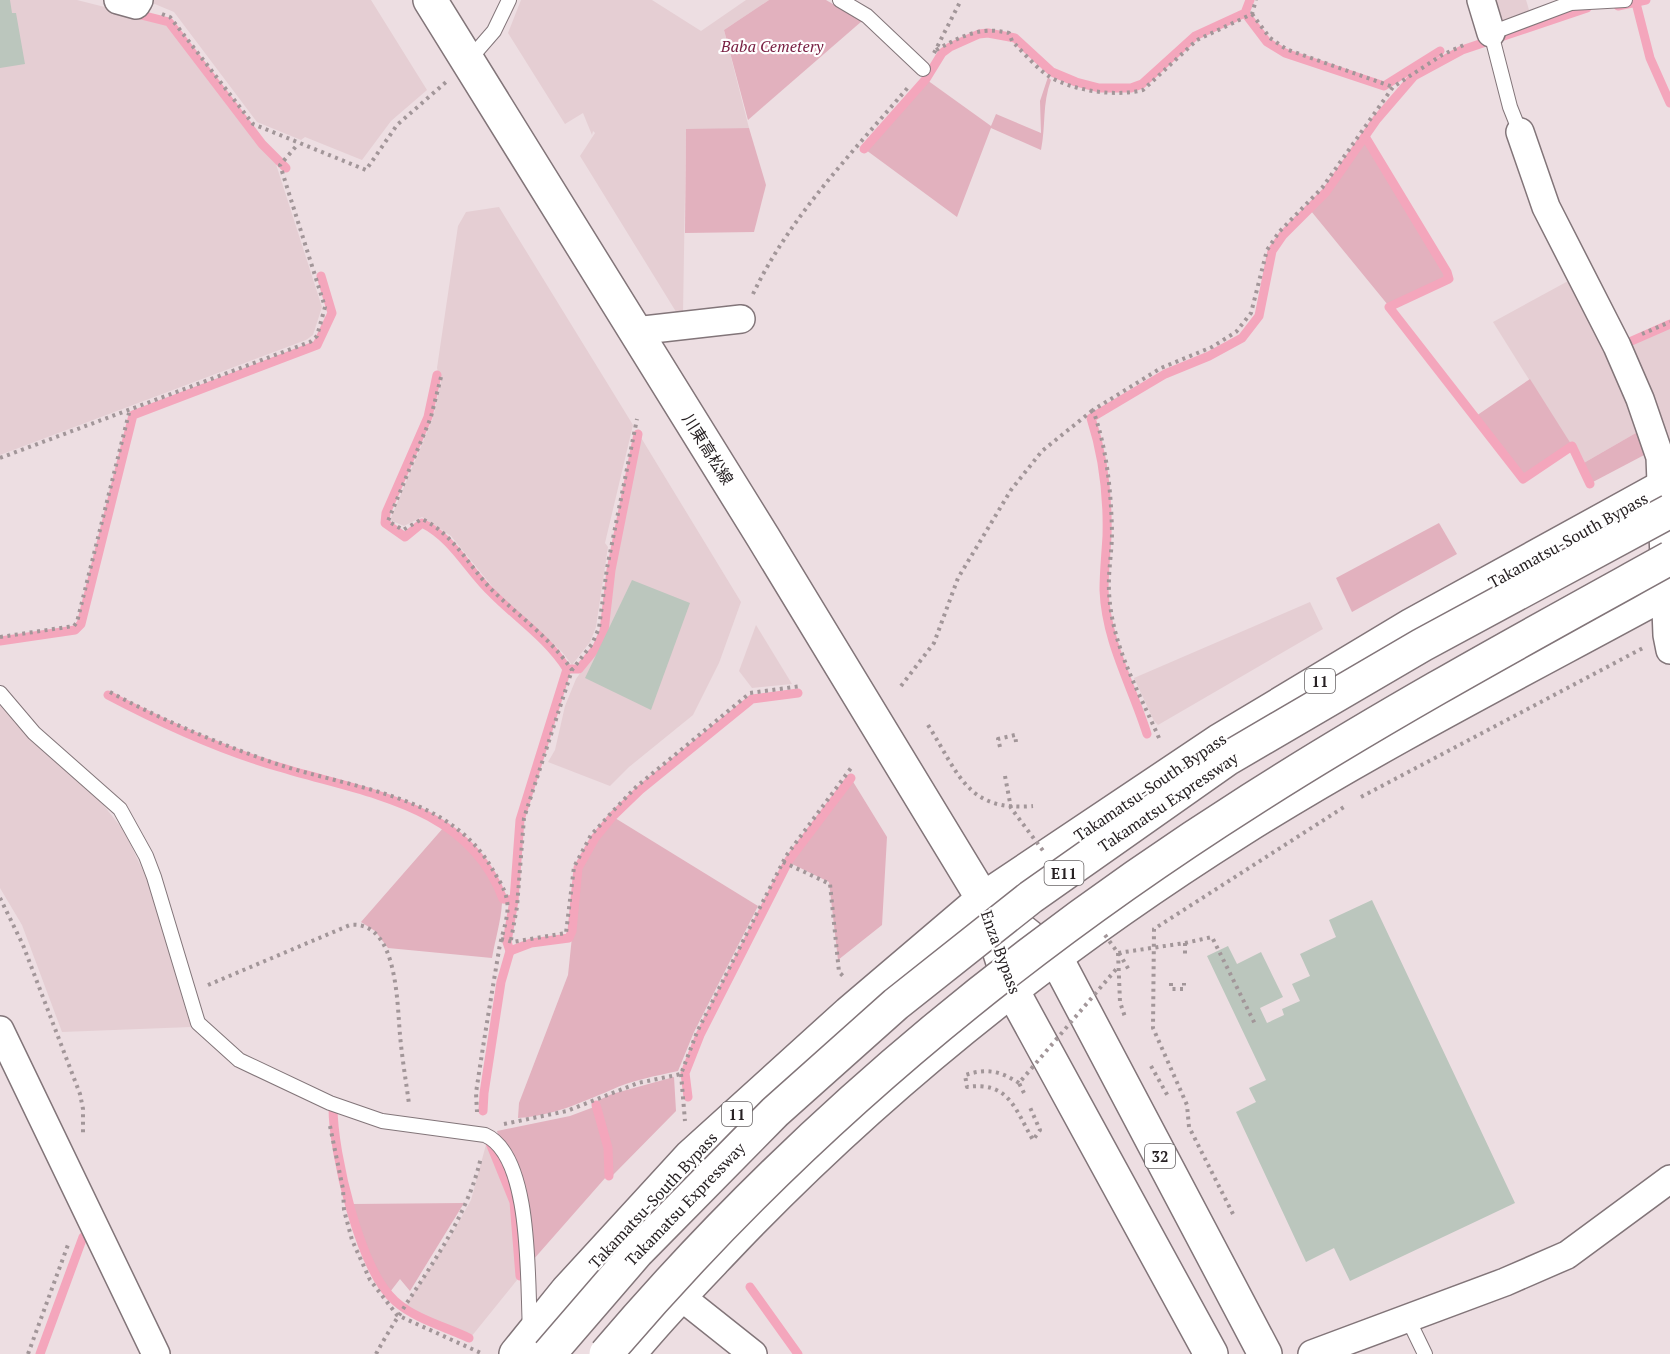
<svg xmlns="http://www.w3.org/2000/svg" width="1670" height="1354" font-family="'PT Serif','Noto Sans JP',serif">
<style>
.built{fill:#e5ced3}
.green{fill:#e2b1be}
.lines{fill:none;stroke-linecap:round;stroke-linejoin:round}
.stream{stroke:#f4a6bc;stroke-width:9}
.building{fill:#bbc6bd}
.lane-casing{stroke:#827579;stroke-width:16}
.street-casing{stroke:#827579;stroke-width:30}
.secondary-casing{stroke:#827579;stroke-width:36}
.highway-casing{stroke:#827579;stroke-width:36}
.path{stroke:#a29699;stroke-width:4;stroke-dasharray:3 4.5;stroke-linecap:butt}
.lane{stroke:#fff;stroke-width:14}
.street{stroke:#fff;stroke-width:27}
.secondary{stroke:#fff;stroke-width:33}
.highway{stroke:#fff;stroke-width:33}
.highway-bridge-casing{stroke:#827579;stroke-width:36;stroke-linecap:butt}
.path-bridge{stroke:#a29699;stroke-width:4;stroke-dasharray:3 4.5;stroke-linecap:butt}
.highway-bridge{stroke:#fff;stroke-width:33}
.labels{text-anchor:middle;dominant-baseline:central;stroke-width:4.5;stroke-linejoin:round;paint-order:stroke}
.shield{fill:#fff;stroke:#686465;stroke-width:1.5}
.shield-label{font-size:15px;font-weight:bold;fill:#272123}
.park-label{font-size:16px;font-style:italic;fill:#792043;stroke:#fff}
.street-label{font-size:16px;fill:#272123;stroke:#fff}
</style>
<rect width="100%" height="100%" fill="#eddee2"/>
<g class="built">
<path d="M0,0h77l91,23 107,138 47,146 -9,28 -7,5 -306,115z"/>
<path d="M153,0h218l56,90 -36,31 -29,39 -57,-23 -4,3 -44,-18 -83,-110 -24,-10z"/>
<path d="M521,0h131l49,31 45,-31h23l-45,30 25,98 -63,2 -3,184 -5,1 -98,-159 15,-23 -2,-2 -1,4 -9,-22 -18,11 -57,-91z"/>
<path d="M1491,0h35l4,13 -33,10z"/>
<path d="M499,207l134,218 -28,118 3,4 -12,80 -6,15 -18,23 -10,-13 -67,-62 -44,-54 -29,-19 -18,9 -14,-6 43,-102 9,-41 -3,-1 -2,-8 21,-142 8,-14z"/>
<path d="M1570,280l71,150 -59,34 -89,-142z"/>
<path d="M1670,325v115l-4,2 -37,-99z"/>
<path d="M640,436l101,166 -22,61 -26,52 -64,52 -19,19 -62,-24 7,-12 10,-44 11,-27 22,-31 9,-18 12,-93z"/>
<path d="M1310,602l13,27 -165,96 -4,-4 -20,-43z"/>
<path d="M756,625l36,59 -40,4 -13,-17z"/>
<path d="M0,704l28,34 73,64 23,29 23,48 44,148 -129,5 -40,-107 -22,-37z"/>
<path d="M487,1141l17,37 10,33 3,69 -46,57 -66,-31 48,-74 18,-32z"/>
</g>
<g class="green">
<path d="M769,0h57l36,21 -114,99 -24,-90z"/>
<path d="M1048,77l3,3c-9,24 -5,46 -10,70l-50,-22 -34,89 -91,-67 61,-70 64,46 5,-12 45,19 -1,-32z"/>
<path d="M749,128l17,57 -12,47 -69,1 1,-104z"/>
<path d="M1366,141l81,136 -59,28 -77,-94 17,-17z"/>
<path d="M1530,379l41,65 -48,34 -47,-62z"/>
<path d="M1641,430l7,23 -57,30 -9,-19z"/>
<path d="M1439,523l18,31 -105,58 -16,-34z"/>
<path d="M852,780l35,57 -5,88 -44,35 -9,-78 -39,-19z"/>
<path d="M615,818l143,88 -64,126 -16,39c-22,5 -46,9 -67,19 -31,13 -59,26 -93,28l1,-15 49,-128 11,-105 17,-30z"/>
<path d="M444,827c21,14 59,47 58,76 -1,18 -7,37 -10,55l-104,-10 -13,-17 -14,-9z"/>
<path d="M674,1077l2,34 -64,65c1,-26 -5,-51 -15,-75l15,-7z"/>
<path d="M594,1107l12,40v30l-73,83 -36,-129 73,-15z"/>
<path d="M464,1203l-54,88 -10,-12 -10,13 -18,-30 -20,-58z"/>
</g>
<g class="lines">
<g class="stream">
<path d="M1636,3l14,55 20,45"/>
<path d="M1618,6l28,-6"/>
<path d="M1245,13l22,29 18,11 99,33 56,-35"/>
<path d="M137,14l32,8 93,122 24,24"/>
<path d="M1366,138l81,134 2,7 -60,28 134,172 49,-33 18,38"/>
<path d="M864,149l62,-70 16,-26 8,-6 29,-13 9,-1 27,5 37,34 24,10 23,6h32l11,-4 53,-48 50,-23 5,-13"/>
<path d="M1627,343l43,-19"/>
<path d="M437,375l-9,42 -42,96 -1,10 20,14 17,-14c32,16 46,48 71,71 25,25 55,45 74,75"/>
<path d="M0,641l75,-11 6,-6 52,-209 184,-70 15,-32 -11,-37"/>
<path d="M108,695c55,29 112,55 171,72 85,26 189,37 224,132l11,1"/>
<path d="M1147,734c-15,-48 -41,-92 -43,-144 0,-18 2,-36 3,-54 1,-39 -4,-81 -16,-118l74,-44 44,-18 33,-18 17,-22 13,-65 11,-16 43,-43 51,-73 37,-43 48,-26 125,-42"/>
<path d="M510,951l21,-8 38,-5 3,-7 6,-63 17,-30 18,-22 27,-26 112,-91 46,-6"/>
<path d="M688,1097l-3,-24 15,-38 89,-175 62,-82"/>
<path d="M596,1105l12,43 1,28"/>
<path d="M333,1107c0,47 27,163 62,194 20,18 51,26 74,37"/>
<path d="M483,1111l1,-18 17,-111 9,-31 -3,-9 7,-42 6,-80 47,-151h12l18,-22 7,-16 7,-61 27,-136"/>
<path d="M490,1143l24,59 6,74"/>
<path d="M750,1287l48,67"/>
<path d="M40,1354l43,-117"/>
</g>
</g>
<g class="building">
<path d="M0,0h10l2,13h4l9,51 -25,4z"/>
<path d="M632,580l58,23 -39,107 -66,-32z"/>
<path d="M1372,900l143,303 -165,78 -16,-33 -28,14 -70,-150 20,-10 -7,-14 17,-8 -59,-124 21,-10 9,18 24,-12 22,45 -23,11 7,15 17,-8 -2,-6 18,-8 -8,-17 18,-8 -10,-22 36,-17 -7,-17z"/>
</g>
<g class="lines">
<g class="lane-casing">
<g id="lane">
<path d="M840,0l27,16 56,53"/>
<path d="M468,61l26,-30 15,-31"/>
<path d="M1520,132l-10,-25 -19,-74 80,-30 54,-3"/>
<path d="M0,693l34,40 86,76 26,47 8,21 44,146 41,37 91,43 52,18 103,14c48,21 42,149 45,194"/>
<path d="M1408,1319l17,35"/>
</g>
</g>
<g class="street-casing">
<g id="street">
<path d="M118,0l18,5 3,-5"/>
<path d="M1481,0l10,33"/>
<path d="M1520,132l26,75 71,139 23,53 20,58 7,178 3,15"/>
<path d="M635,331l106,-12"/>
<path d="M0,1030l156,324"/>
<path d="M680,1296l73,58"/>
<path d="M1312,1354l193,-72 62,-27 103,-76"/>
</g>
</g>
<g class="secondary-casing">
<path id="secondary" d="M430,0l333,537 220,362"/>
</g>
<g class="highway-casing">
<g id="highway">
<path d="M983,901l29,89 199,364"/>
<path d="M984,901l72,57 209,396"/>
<path d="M516,1354l51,-63 124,-135 158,-143 134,-114 236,-158 193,-116 258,-142"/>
<path d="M629,1354c33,-41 70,-78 106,-116 151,-157 323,-293 507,-409 139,-87 285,-161 428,-239"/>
</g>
</g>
<g class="path">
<path d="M162,14l8,3 83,107 113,46 31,-45 49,-43"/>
<path d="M1252,14l18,24 16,11 107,38"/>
<path d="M936,50c26,-14 44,-24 73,-17l3,8c12,12 24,27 38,36 25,14 65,20 93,13l54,-50 55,-26 4,-14"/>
<path d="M934,53l27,-53"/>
<path d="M753,294c37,-78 101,-143 157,-209"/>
<path d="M1642,334l28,-12"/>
<path d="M441,377l-10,40 -43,104 15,9 19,-11c33,16 47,48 71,72 27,26 58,48 79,79"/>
<path d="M0,458l310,-116 7,-6 8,-29 -45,-142 18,-21"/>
<path d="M0,637l74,-11 3,-4 53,-213"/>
<path d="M901,686l33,-43 24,-65 53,-88 31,-39 51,-41"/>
<path d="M110,692c54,29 110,52 167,72 75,25 175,30 217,108 5,8 12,19 13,29 3,14 -6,35 -8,49 -8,48 -16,95 -23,143l1,19"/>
<path d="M928,725c31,49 39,87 105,81"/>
<path d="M1159,738c-21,-48 -48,-94 -50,-147 -1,-19 3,-39 3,-59 -1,-42 -5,-83 -19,-122l68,-42 51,-21 24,-15 15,-19 16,-63 12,-18 43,-44 71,-101 49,-32 24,-11"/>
<path d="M1000,747l-2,-8 17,-4 1,7"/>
<path d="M1361,797l282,-149"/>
<path d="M783,862l47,22 9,88 5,5"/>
<path d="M0,898l23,47 57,149 3,15v25"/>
<path d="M501,939l12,3 53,-9 8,-66 17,-32 22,-24 23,-24 114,-94 51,-7"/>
<path d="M511,940l6,-33 7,-89 48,-148 20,-26 7,-16 8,-60 30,-149"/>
<path d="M1185,943l27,-6 44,89"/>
<path d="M1118,953l2,49 5,15"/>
<path d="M1119,953l10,17"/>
<path d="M1171,983v6h13v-6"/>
<path d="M208,985l142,-60c48,-5 47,79 50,110 2,23 6,46 9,69"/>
<path d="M1151,1066l18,32"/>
<path d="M681,1074l4,47"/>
<path d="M1019,1083c-19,-12 -32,-15 -54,-8l2,12c42,-6 48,22 66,53l7,-10 -11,-25"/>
<path d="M504,1124l63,-13 71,-28 43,-9 16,-42 89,-176 65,-88"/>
<path d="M330,1126l13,63 1,21 8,30 18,40 27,35 86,39"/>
<path d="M1233,1214l-44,-87 -2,-22 -34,-77 1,-99 190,-122"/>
<path d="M28,1354l41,-112"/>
<path d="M376,1354c35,-65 89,-124 105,-197"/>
</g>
<use href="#lane" class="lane"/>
<use href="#street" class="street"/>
<use href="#secondary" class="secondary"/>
<use href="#highway" class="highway"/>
<g class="highway-bridge-casing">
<g id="highway-bridge">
<path d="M549,1354l88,-102 138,-140 121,-108 135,-107 196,-138 195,-114 248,-134"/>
<path d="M606,1354c185,-218 404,-401 645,-554 136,-87 278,-164 419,-242"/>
</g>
</g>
<g class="path-bridge">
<path d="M1005,776l6,32 33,44"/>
<path d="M1105,935l13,18 67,-10v12"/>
<path d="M1024,1093l-5,-10 99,-116"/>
</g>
<use href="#highway-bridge" class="highway-bridge"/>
</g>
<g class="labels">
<g class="shield">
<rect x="1305" y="669" width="30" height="24" rx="4.5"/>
<rect x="1044.5" y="861" width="39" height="24" rx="4.5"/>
<rect x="722" y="1102" width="30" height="24" rx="4.5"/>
<rect x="1145" y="1144" width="30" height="24" rx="4.5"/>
</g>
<g class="shield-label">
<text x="1320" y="681">11</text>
<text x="1064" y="873">E11</text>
<text x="737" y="1114">11</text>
<text x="1160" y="1156">32</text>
</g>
<g class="park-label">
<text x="772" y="46">Baba Cemetery</text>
</g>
<g class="street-label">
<text transform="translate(708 449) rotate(58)">川東高松線</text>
<text transform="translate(1568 540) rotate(-29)">Takamatsu-South Bypass</text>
<text transform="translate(1150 787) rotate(-34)">Takamatsu-South Bypass</text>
<text transform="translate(1168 802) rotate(-34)">Takamatsu Expressway</text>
<text transform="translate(1001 952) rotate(70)">Enza Bypass</text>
<text transform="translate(653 1200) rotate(-47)">Takamatsu-South Bypass</text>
<text transform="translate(685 1204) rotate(-46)">Takamatsu Expressway</text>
</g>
</g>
</svg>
